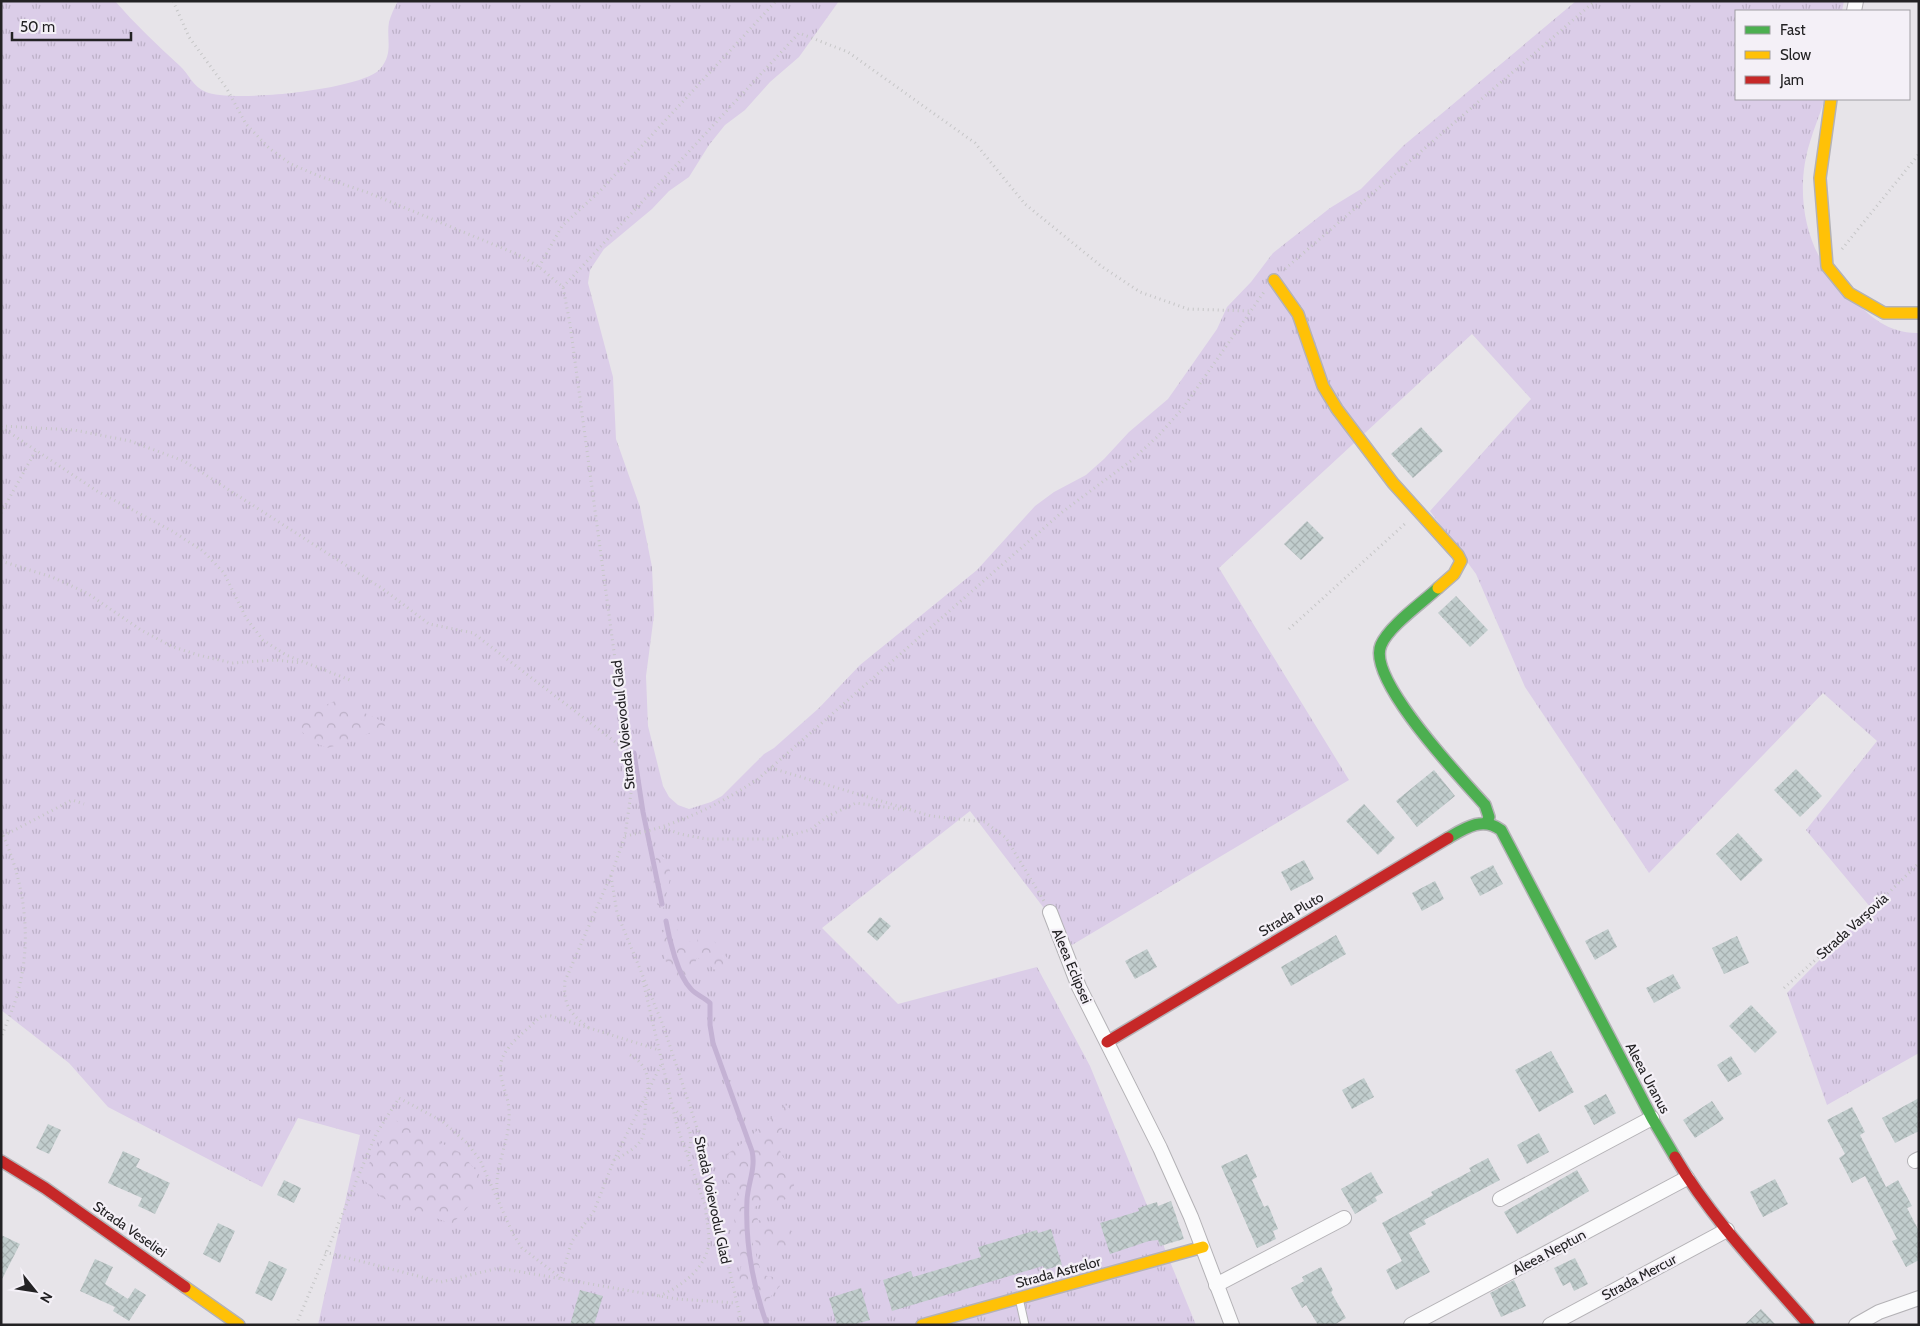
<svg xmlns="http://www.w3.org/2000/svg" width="1920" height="1326" font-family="Cabin,sans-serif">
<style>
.grass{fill:url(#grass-tufts)}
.forest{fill:url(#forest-crowns)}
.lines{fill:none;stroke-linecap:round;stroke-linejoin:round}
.stream{stroke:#c4b2d4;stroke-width:5}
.building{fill:url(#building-cross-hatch)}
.lane-casing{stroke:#b4b2b6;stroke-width:9}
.street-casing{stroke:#b4b2b6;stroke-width:16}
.fast-casing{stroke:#b4b2b6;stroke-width:14}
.slow-casing{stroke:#b4b2b6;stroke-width:14}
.jam-casing{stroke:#b4b2b6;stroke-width:14}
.path{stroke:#c6c6c7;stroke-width:3;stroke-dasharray:1 4;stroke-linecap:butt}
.lane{stroke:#fbfbfc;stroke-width:7}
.street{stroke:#fbfbfc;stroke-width:14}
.fast{stroke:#4caf50;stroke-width:11}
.slow{stroke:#ffc107;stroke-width:11}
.jam{stroke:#c62828;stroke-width:11}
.labels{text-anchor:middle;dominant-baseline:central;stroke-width:4.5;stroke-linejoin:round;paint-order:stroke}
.street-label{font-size:14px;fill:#232224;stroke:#f4f0f7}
</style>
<defs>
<pattern id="grass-tufts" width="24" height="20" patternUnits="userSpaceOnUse" patternTransform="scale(1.25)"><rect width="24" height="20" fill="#dbcde8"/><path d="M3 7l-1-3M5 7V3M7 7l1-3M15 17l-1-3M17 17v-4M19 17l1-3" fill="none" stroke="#bcb0c7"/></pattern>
<pattern id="forest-crowns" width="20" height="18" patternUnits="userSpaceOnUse" patternTransform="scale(1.25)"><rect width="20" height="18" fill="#dbcde8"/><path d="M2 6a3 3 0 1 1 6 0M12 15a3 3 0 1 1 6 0" fill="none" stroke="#bcb0c7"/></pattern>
<pattern id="building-cross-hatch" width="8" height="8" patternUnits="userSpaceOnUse" patternTransform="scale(1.25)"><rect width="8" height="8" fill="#c1cdcd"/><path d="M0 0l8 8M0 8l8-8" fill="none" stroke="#a6b0b0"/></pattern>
</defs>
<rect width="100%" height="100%" fill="#e7e4e9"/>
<path class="grass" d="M1,1h114c20,23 42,44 65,65 9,8 13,21 26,26 25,11 156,-2 174,-23 14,-16 6,-30 9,-47 2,-7 5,-14 9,-21h441l-40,56 -29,25 -25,28 -20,15 -16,20 -20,32 -20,14 -17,18 -48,40 -14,21 -2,13 25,94 3,62 24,68 12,60 2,48 -8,61 2,50 15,60 6,11 9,8 11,4 22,-7 11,-6 42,-42 10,-6 45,-40 41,-43 117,-95 58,-64 19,-14 32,-17 18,-16 25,-27 39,-33 49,-70 10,-22 24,-25 22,-29 57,-45 31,-19 42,-43 173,-145h268l-2,10h-106v88h89c-5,15 -11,29 -15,43 -12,37 -9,82 10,116 7,13 21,26 31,38 18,21 39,38 68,37v720l-92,52 -40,-112 84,-85 -65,-78 71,-89 -54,-48 -174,180 -124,-186 -49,-113 -46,-63 101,-112 -59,-65 -253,234 130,212 -277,165 -102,-134 -148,117 76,76 139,-37 53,99 106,259h-878l42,-190 -62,-17 -36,69 -154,-80 -39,-44 -68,-53z"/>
<g class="forest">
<path d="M337,700l51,24 -35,17 -26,7 -18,-8 -10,-12 7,-14z"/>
<path d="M659,854l7,5 5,15 -8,36h-5l-7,-45z"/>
<path d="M667,928l10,1 4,11 16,3 2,-9 8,-2 24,31 -5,8 -11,-1 -10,-9 -8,-3c-6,15 -17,29 -29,8 -5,-9 -6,-22 -8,-31z"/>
<path d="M786,1105l7,7 -16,24c0,3 0,8 2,12 5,15 28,39 5,52 -6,4 -21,3 -30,7l4,13 29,6 11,12c-9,12 -24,11 -38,9l-10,-13 12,41 11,2 7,9 -14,16 -8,-3 -6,-11 -12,-3 -1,-9 3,-13 -11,-61 8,-7 -3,-7 -15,-12 3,-6 8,-1 -5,-15c22,-14 39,-32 59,-49z"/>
<path d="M395,1120l66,33 18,21 2,19 -29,31 -70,-26 -21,-21z"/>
</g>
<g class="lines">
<g class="stream">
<path d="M634,753l9,59 19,92"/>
<path d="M666,921c3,18 12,55 25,68 5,6 13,8 19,14v22l3,18 39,108c4,17 -4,32 -5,49 -2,44 5,83 20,125"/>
</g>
</g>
<g class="building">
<path d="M1421,427l22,24 -30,27 -22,-24z"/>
<path d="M1307,521l17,17 -23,22 -17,-16z"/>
<path d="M1456,596l32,34 -18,17 -32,-34z"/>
<path d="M1796,769l26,27 -22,21 -26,-27z"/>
<path d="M1434,770l21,26 -38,31 -21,-26z"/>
<path d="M1364,804l31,34 -17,17 -32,-34z"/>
<path d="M1738,833l25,27 -22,21 -25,-27z"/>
<path d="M1304,860l10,19 -23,12 -10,-19z"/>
<path d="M1493,865l10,19 -23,12 -10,-19z"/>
<path d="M1435,881l9,18 -22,12 -10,-18z"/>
<path d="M880,917l11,9 -14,15 -10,-9z"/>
<path d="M1608,929l9,18 -22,13 -10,-19z"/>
<path d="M1336,935l10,19 -55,32 -10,-19z"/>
<path d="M1737,936l12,27 -25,11 -12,-26z"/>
<path d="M1147,949l10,18 -22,12 -10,-18z"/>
<path d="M1673,974l8,14 -27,15 -8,-15z"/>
<path d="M1751,1005l26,27 -22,21 -26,-27z"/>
<path d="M1551,1051l23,41 -35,20 -24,-42z"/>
<path d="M1731,1056l11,18 -14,8 -11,-17z"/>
<path d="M1364,1078l10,19 -22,12 -10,-19z"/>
<path d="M1606,1094l10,19 -22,12 -10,-19z"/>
<path d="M1919,1098v33l-24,12 -13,-25z"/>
<path d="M1712,1101l12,18 -29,19 -12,-18z"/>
<path d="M1852,1107l13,25 -5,3 26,52 12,-7 14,26 -5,2 12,23v29l-13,7 -14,-26 5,-2 -32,-63 -13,7 -13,-25 6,-4 -18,-34z"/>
<path d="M48,1124l13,6 -12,24 -13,-6z"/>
<path d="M1539,1133l10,19 -22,12 -10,-19z"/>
<path d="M123,1151l17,8 -4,8 34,16 -15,31 -17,-8 4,-8 -34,-15z"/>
<path d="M1247,1154l10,23 -5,3 12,27 4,-2 10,24 -5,2 3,8 -19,9 -36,-82z"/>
<path d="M1488,1158l12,22 -76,40 2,4 -17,9 21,39 -34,18 -10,-20 16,-9 -20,-38 51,-28 -2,-3 40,-21 -2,-3z"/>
<path d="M1577,1170l12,21 -72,43 -13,-22z"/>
<path d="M1371,1172l12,21 -8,4 2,4 -22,13 -14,-25z"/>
<path d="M1775,1179l13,25 -25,13 -13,-25z"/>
<path d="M284,1180l17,8 -7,15 -17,-8z"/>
<path d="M1171,1201l13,38 -24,7 -2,-6 -9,1 -39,13 -10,-31 39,-12 -1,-3 19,-6 1,4z"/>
<path d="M218,1223l17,8 -15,32 -17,-9z"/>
<path d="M1051,1229l11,36 -18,5 -1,-4 -151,45 -9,-31 28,-9 2,6 68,-20 -3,-10 59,-17 1,3z"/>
<path d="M1,1235l19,9 -19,37z"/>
<path d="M1575,1258l13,26 -14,7 -4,-9 -7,4 -9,-18z"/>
<path d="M95,1259l18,8 -8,17 23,15 7,-11 11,7 -17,26 -16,-10 2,-4 -35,-16z"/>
<path d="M269,1261l18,8 -15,32 -17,-8z"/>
<path d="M1321,1267l12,23 -2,2 15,26 -12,7h-16l-12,-20 -4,3 -11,-20 13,-7 -2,-4z"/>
<path d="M1514,1280l12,26 -25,11 -11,-24z"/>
<path d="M861,1288l9,32 -17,5h-16l-8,-27z"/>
<path d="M580,1290l23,6 -9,29h-24z"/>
<path d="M1761,1309l15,16h-32z"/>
</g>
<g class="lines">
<g class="lane-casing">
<path id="lane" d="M1019,1298l6,27"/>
</g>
<g class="street-casing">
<g id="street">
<path d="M1854,11l2,-10"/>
<path d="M1050,912l29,75 81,161 31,69 41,108"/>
<path d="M1915,1161l4,-2"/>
<path d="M1500,1199l152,-81"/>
<path d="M1216,1285l128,-67"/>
<path d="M1411,1325l276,-147"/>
<path d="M1550,1325l177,-95"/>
<path d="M1856,1325l23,-13 40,-14"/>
</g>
</g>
<g class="fast-casing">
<g id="fast">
<path d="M1438,588c-16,15 -49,38 -57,57 -15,34 81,134 104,160l4,12 -2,5"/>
<path d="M1448,838c17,-10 35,-22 53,-8l151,288 23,39"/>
</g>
</g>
<g class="slow-casing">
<g id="slow">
<path d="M1831,99l-11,79 7,88 22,27 35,20h35"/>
<path d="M1274,280l24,34 25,72 14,23 56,74 65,72 3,6 -7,13 -16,14"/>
<path d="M185,1287l54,38"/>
<path d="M922,1325l281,-78"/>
</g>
</g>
<g class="jam-casing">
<g id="jam">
<path d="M1107,1042l341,-204"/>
<path d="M1675,1157c36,61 87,114 134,168"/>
<path d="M1,1161l44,27 140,99"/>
</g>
</g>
<g class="path">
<path d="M173,1l16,36 38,52 19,35 23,24 22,16 28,12 50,17 150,62 20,12 24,20 7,37 62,462 -7,50 -14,39 -46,106c-2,25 5,32 24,47"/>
<path d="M1842,249l77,-95"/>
<path d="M539,267l23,-41 38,-35 176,-190"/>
<path d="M1285,269l310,-268"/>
<path d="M563,287l236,-254 49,19 127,91 50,61 76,62 39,26 48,17 61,2"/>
<path d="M1,426l73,4 56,11 54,20 199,128 46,35 44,9 154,118"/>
<path d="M1,427l96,64 75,40 31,20 21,22 22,45 17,22 23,15 64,25"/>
<path d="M1,513l35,-63"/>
<path d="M1,561l51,16 35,16 54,37 30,16 27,9 34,8 44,-3 26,3"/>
<path d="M1289,629l118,-107"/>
<path d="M771,768l160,48 54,6 21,16 38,63"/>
<path d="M664,828l16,6 26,5h69l35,-9 18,-14 28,-13 50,7"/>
<path d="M1,831c24,51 32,110 16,164 -4,15 -11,29 -16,43"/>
<path d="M3,836l69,-36 12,4"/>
<path d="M625,836c49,-9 92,-30 133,-57l303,-266 71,-53 26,-24 25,-28 81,-116"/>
<path d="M611,876l6,37 46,112 42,127 14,72 23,101"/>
<path d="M643,981l34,145 28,79 12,17"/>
<path d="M1784,988l87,-78 48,-47"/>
<path d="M630,1055c13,7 19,18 18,34"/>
<path d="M673,1108c17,15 21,26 15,49"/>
<path d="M614,1160c37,-19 29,-24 32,-61"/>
<path d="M498,1199c-6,-30 13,-58 11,-87 0,-19 -13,-34 -7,-53 6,-16 24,-28 36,-40l4,-3h9l108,34"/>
<path d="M325,1252l116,30 58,-14 178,31 59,4"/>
<path d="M561,1278l11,-37 22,-30 20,-51 48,-97"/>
<path d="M659,1296c22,-9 49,-29 50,-55 0,-12 -3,-24 -4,-36"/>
<path d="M296,1325l80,-191 23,-36 43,23 25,22 13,17 33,74 9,14 39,30"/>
</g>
<use href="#lane" class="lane"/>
<use href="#street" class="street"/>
<use href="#fast" class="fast"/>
<use href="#slow" class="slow"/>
<use href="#jam" class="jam"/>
</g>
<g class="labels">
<g class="street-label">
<text transform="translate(623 725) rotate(-96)">Strada Voievodul Glad</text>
<text transform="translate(1291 914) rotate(-31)">Strada Pluto</text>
<text transform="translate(1852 926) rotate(-42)">Strada Varșovia</text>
<text transform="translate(1072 966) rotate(67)">Aleea Eclipsei</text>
<text transform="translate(1648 1078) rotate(62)">Aleea Uranus</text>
<text transform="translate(713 1200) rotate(78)">Strada Voievodul Glad</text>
<text transform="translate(130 1229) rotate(35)">Strada Veseliei</text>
<text transform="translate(1549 1252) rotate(-28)">Aleea Neptun</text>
<text transform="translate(1058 1272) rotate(-15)">Strada Astrelor</text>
<text transform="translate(1639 1277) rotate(-28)">Strada Mercur</text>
</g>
</g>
<rect width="1920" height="1326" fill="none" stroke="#232224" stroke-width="5"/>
<rect x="1735" y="10" width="175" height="90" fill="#f4f0f7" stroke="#a09ea3"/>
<rect x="1745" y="26" width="25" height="8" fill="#4caf50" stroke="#a09ea3"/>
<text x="1780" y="35" font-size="15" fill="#232224">Fast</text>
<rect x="1745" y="51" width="25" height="8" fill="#ffc107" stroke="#a09ea3"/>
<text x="1780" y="60" font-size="15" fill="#232224">Slow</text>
<rect x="1745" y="76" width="25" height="8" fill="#c62828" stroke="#a09ea3"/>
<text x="1780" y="85" font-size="15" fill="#232224">Jam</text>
<g transform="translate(35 1291) rotate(120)" stroke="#f4f0f7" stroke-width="4" paint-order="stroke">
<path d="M0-4L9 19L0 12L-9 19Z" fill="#232224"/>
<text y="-8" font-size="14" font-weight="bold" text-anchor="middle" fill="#232224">N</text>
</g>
<path d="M12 32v8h119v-8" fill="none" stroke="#232224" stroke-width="2.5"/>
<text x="20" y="32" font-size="15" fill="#232224" stroke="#f4f0f7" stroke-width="4" paint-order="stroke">50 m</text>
</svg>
